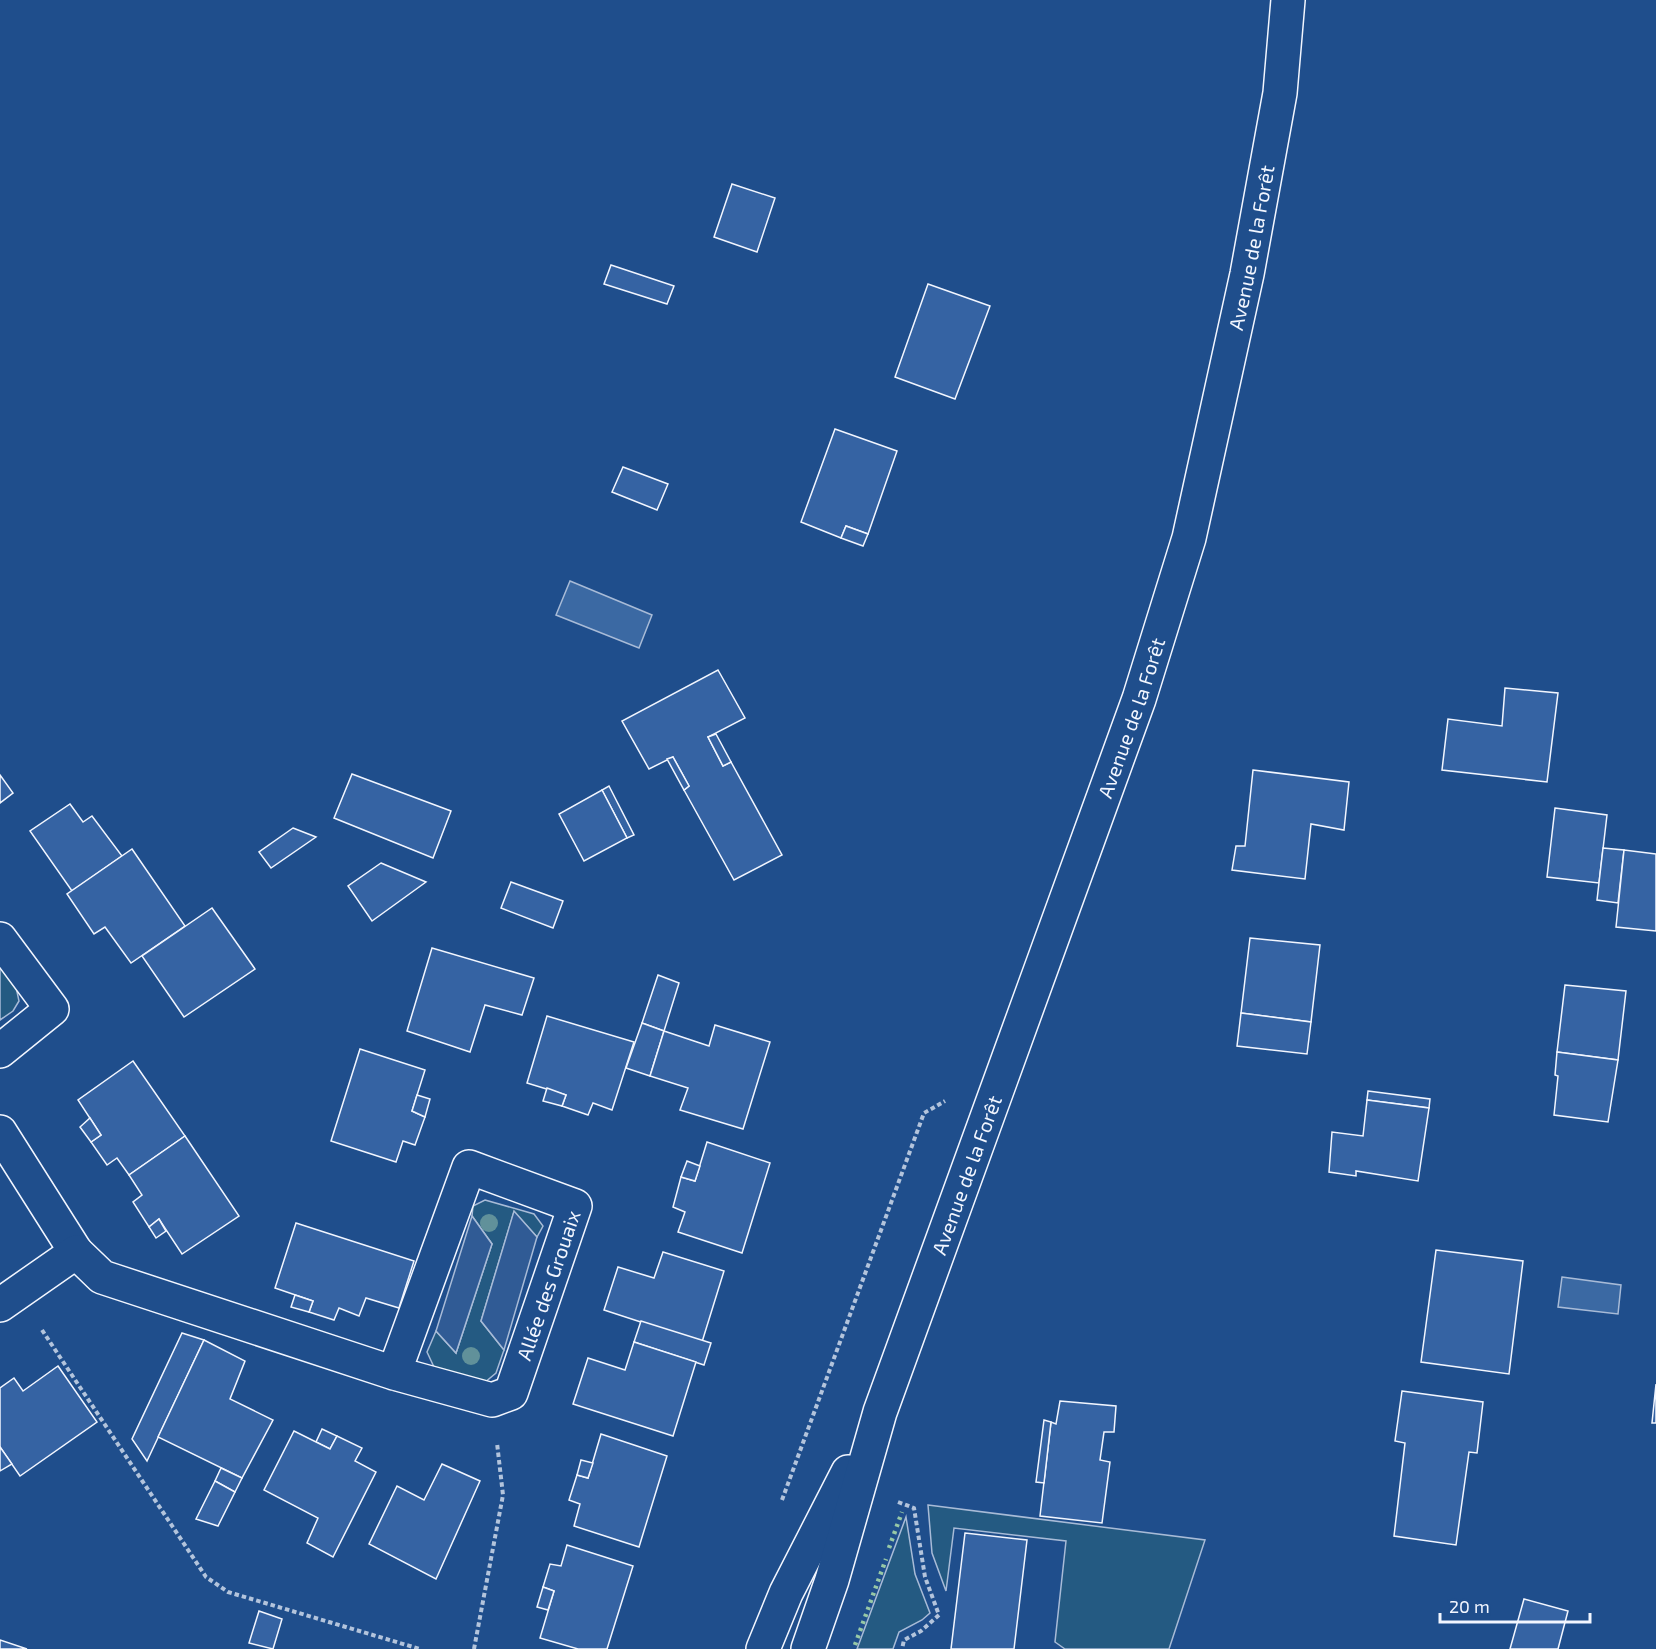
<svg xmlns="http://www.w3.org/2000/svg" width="1656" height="1649" font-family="'Exo 2',sans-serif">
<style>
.green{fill:#245a82;stroke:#a8bbd7;stroke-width:1.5}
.parking{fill:#305b95;stroke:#a8bbd7;stroke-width:1.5}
.water{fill:#3b69a3;stroke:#a8bbd7;stroke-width:1.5}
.building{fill:#3563a3;stroke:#f2f6ff;stroke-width:1.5}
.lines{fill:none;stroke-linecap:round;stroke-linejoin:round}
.minor-casing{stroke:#f2f6ff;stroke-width:36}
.primary-casing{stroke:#f2f6ff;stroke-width:36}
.path{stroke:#b3c4dc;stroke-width:4;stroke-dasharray:4.5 3;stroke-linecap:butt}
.minor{stroke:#1f4e8c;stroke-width:33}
.primary{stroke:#1f4e8c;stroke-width:33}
.hedge{stroke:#97c8a6;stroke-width:4.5;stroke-dasharray:3 4.5;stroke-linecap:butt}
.tree{fill:#61919a}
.labels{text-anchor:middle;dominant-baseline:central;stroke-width:4.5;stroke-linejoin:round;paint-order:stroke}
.street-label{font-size:20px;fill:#f2f6ff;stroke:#1f4e8c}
</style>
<rect width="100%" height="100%" fill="#1f4e8c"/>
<g class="green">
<path d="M0,964l16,23 3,14 -6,10 -13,9z"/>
<path d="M485,1200l49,14 9,12 -6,11 -23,-25 -33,109 23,29 -8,23 -12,10 -50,-16 -7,-15 9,-21 20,22 36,-109 -20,-28 1,-10z"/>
<path d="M928,1505l277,35 -36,109h-104l-10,-7 11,-101 -112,-13 -8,63 -14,-38z"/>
<path d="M906,1517l9,57 15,39 -8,7 -23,12 -6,17h-36z"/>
</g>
<g class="parking">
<path d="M514,1211l23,26 -33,113 -23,-29z"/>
<path d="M472,1216l20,28 -36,109 -20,-22z"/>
</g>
<g class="water">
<path d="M570,581l82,34 -13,33 -83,-33z"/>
<path d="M1562,1277l59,8 -3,29 -60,-7z"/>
</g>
<g class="building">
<path d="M732,184l43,14 -18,54 -43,-15z"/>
<path d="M611,265l63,21 -7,18 -63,-20z"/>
<path d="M928,284l62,22 -35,93 -60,-22z"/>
<path d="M835,429l62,22 -29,83 -22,-8 -5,12 -40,-16z"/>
<path d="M623,467l45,17 -11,26 -45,-18z"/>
<path d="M846,526l22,8 -5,12 -22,-8z"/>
<path d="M718,670l27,48 -37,19 15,29 8,-4 51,93 -48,25 -50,-90 5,-4 -16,-29 -24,12 -27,-48z"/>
<path d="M1505,688l53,5 -11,89 -105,-12 6,-51 54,7z"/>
<path d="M716,734l15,28 -8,4 -15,-29z"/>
<path d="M673,757l16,29 -5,4 -17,-31z"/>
<path d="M1253,770l96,12 -5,48 -33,-6 -6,55 -73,-9 4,-24h9z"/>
<path d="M352,774l99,37 -18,47 -99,-40z"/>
<path d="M0,775l13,18 -13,10z"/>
<path d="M609,786l25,49 -7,3 -25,-48z"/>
<path d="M602,790l25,48 -43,23 -25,-47z"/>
<path d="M70,804l13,18 9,-6 30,40 -50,35 -42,-60z"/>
<path d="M1555,808l52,7 -8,68 -52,-6z"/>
<path d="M293,828l23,9 -45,31 -12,-16z"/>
<path d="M1603,848l21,2 -6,53 -21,-3z"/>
<path d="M132,849l53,77 -54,37 -26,-36 -11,7 -27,-40z"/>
<path d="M1624,850l32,4v77l-40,-4z"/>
<path d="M381,863l45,19 -54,39 -24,-35z"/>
<path d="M511,882l52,19 -10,27 -52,-20z"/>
<path d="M212,908l43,61 -71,48 -42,-61z"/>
<path d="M1250,938l70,7 -9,77 -70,-9z"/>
<path d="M432,948l102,30 -12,37 -37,-10 -15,47 -63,-21z"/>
<path d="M658,975l21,8 -15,48 -22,-8z"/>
<path d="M1565,985l61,6 -8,69 -61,-8z"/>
<path d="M1241,1013l70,9 -4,32 -70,-8z"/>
<path d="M547,1016l87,26 -22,68 -19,-7 -5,12 -26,-9 4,-11 -39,-12z"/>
<path d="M642,1023l22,8 -14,45 -24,-8z"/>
<path d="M715,1025l55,17 -27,87 -63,-19 8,-22 -38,-12 14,-45 45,15z"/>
<path d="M360,1049l65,21 -13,41 13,6 -10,28 -12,-4 -7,21 -65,-21z"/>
<path d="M1557,1052l61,8 -10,62 -54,-7 4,-39 -3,-1z"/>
<path d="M133,1061l52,75 -56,39 -12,-17 -10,7 -16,-23 10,-7 -23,-35z"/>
<path d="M547,1088l19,7 -4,11 -19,-5z"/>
<path d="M1368,1091l62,8 -1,9 -62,-8z"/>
<path d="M417,1095l13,4 -5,18 -13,-6z"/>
<path d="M1367,1100l62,8 -11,73 -62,-10v5l-27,-4 3,-40 31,4z"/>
<path d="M90,1118l11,17 -10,7 -11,-15z"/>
<path d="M185,1136l54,80 -57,38 -23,-35 -10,8 -16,-25 9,-7 -13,-20z"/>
<path d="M707,1142l63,21 -28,90 -64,-21 7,-20 -12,-5 8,-30 14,4z"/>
<path d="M687,1161l13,5 -5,15 -14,-4z"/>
<path d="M159,1219l7,12 -10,7 -7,-11z"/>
<path d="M296,1223l118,38 -15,47 -33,-10 -7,18 -20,-8 -5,12 -25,-8 4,-11 -38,-13z"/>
<path d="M1436,1250l87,11 -14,113 -88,-12z"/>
<path d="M663,1252l61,19 -22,71 -98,-32 14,-43 36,11z"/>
<path d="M295,1295l18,6 -4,11 -18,-5z"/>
<path d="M641,1321l70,22 -7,22 -70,-23z"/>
<path d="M182,1333l22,7 -57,121 -15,-22z"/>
<path d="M204,1340l41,21 -15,38 43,21 -31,58 -84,-41z"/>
<path d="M634,1342l62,20 -23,74 -100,-32 15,-46 37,12z"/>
<path d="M58,1366l39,56 -77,54 -20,-29v-59l14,-10 9,13z"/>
<path d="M1656,1384v39h-4z"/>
<path d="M1402,1391l81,11 -6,51 -8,-1 -13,93 -62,-9 11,-93 -10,-2z"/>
<path d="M1060,1401l56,5 -2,26h-10l-4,28 10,2 -8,61 -62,-7 11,-94 5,2z"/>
<path d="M1044,1420l7,2 -7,61 -8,-1z"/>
<path d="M322,1429l15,7 -7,13 -14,-7z"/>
<path d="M294,1431l36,18 7,-13 25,12 -7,13 21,11 -43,85 -26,-14 11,-25 -54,-28z"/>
<path d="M601,1434l66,22 -28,91 -65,-21 6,-22 -11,-4 8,-25 11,3z"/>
<path d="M0,1447l12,17 -12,7z"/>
<path d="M581,1460l12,3 -5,15 -11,-3z"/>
<path d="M442,1464l38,17 -44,98 -67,-35 28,-58 27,14z"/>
<path d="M221,1468l21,10 -7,14 -20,-11z"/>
<path d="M215,1481l20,11 -17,34 -22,-7z"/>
<path d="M965,1533l62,7 -13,109h-63z"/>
<path d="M567,1545l66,21 -26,83h-29l-38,-11 14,-47 -11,-4 7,-23 11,2z"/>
<path d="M543,1587l11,4 -6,19 -11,-3z"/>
<path d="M1524,1599l44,12 -10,38h-48z"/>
<path d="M259,1611l23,8 -9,30 -24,-6z"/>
<path d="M0,1640l27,9h-27z"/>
</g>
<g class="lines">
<g class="minor-casing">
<g id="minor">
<path d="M0,939l52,70 -52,42"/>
<path d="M0,1132l76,120"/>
<path id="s1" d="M0,1305l76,-53 26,25 292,96 98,27 19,-7 64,-187 -106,-39 -75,206"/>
</g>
</g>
<g class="primary-casing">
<g id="primary">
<path d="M763,1649l23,-56 62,-121"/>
<path id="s2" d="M808,1649l24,-69 48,-168 259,-713 50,-161 58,-264 33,-181 8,-93"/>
</g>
</g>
<g class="path">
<path d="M42,1330l164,247 22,15 192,57"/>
<path d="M782,1500l142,-387 21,-12"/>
<path d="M898,1502l16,6 11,69 14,38 -18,16 -17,9 -2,9"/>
<path d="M474,1649l29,-154 -6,-52"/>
</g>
<use href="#minor" class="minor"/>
<use href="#primary" class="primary"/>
<g class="hedge">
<path d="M889,1548l13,-36"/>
<path d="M855,1645l31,-86"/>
</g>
</g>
<g class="tree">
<circle cx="489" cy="1223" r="9"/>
<circle cx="471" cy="1356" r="9"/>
</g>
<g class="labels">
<g class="street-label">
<text stroke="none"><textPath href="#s2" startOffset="1472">Avenue de la Forêt</textPath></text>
<text stroke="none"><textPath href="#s2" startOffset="986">Avenue de la Forêt</textPath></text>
<text stroke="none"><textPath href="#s2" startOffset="500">Avenue de la Forêt</textPath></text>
<text stroke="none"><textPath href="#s1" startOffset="672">Allée des Grouaix</textPath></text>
</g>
</g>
<path d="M1440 1613v9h150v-9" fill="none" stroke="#f2f6ff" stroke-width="3"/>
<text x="1449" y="1613" font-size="18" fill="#f2f6ff" stroke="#1f4e8c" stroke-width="4.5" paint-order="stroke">20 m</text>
</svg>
